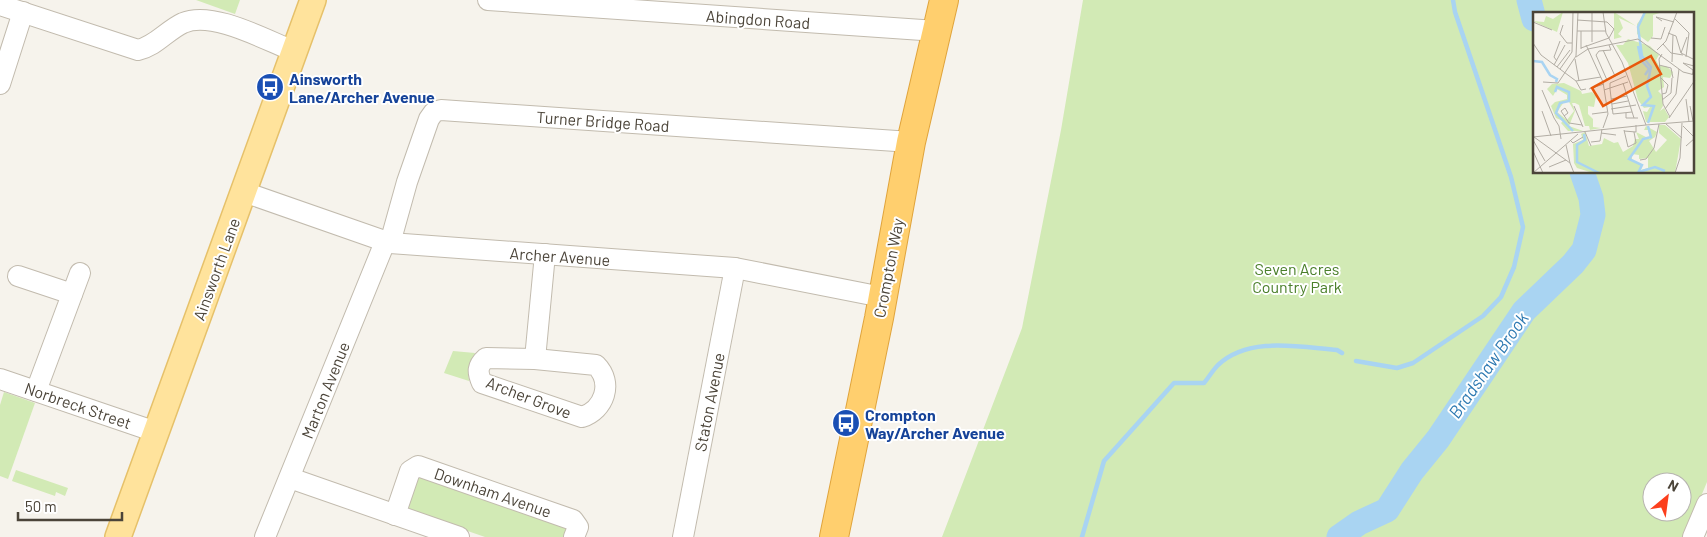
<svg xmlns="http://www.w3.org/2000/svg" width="1707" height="537" font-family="Barlow,sans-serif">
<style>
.green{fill:#d2eab5;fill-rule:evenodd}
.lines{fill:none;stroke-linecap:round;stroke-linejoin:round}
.stream{stroke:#a9d4f2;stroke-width:4.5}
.river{stroke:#a9d4f2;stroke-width:25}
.minor-casing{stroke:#c2bbae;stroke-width:22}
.major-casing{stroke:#e6c16a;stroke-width:28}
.highway-casing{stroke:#e0a43c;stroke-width:30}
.minor{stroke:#fff;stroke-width:20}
.major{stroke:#ffe39c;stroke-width:25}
.highway{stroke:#ffcf6e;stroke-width:28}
.labels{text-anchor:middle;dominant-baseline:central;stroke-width:4;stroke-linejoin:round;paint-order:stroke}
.street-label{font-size:16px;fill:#4b4439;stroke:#fff}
.transit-label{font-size:16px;font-weight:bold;fill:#164399;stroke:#fff;text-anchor:start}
.park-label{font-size:16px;fill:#4a7f2a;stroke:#fff}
.water-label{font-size:18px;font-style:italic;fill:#2e7ab2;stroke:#fff}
.inset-river{fill:none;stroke:#a9d4f2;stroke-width:2.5}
.inset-road{fill:none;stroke:#b2ada4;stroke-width:1}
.view{fill:#e8590c;fill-opacity:0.15;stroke:#e8590c;stroke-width:2.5}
.inset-edge{fill:none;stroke:#4b4439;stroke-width:2.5}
</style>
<rect width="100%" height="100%" fill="#f6f3ec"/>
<g class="green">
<path d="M196,0h44l-5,14z"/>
<path d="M1083,0h624v482l-23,55h-742l80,-209 39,-198zM1534,14h159v158h-159zM1652,482h30v30h-30z"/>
<path d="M453,351l22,2 -7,16 1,12 -25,-8z"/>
<path d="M4,392l31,11 -27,76 -8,-3v-71z"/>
<path d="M16,470l52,18 -3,8 -9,-4 -1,4 -43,-15z"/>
<path d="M417,476l149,48 2,13h-83l-78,-27z"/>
</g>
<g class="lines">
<g class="stream">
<path d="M1356,361l41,7 16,-5 70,-47 18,-19 13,-30 9,-40 -12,-50 -56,-165 -2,-12"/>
<path d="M1082,537l22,-76 70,-78h30c5,-6 9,-13 14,-18 31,-29 81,-18 119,-15l5,3"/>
</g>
<g class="river">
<path d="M1529,0l5,19"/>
<path d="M1339,537l20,-14 28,-13 25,-39 26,-32 86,-128 49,-47 11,-14 9,-35 -2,-17 -9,-26"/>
</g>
<g class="minor-casing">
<g id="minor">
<path d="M488,0l449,31"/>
<path d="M0,5l138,45c18,-4 28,-19 45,-27 30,-13 84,18 113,29"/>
<path d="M0,84l23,-72"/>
<path d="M244,192l146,51 345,25 147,29"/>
<path d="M390,243l17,-61 22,-63 5,-7 7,-2 470,32"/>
<path d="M18,276l54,18"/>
<path d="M486,358l49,1 61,6c18,18 8,45 -14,52l-100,-34c-5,-11 -5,-17 4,-25z"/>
<path d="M535,359l10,-105"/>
<path d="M0,379l156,53"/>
<path d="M36,391l44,-118"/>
<path d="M290,478l169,59"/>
<path d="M395,515l15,-44 8,-5 155,54 5,7 -4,10"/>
<path d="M265,537l120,-295"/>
<path d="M683,537l52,-269"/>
<path d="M1693,537l14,-33"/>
</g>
</g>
<g class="major-casing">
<path id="major" d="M118,537l195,-537"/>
</g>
<g class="highway-casing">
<path id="highway" d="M834,537l45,-219 32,-176 33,-142"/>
</g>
<use href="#minor" class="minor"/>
<use href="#major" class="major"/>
<use href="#highway" class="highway"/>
</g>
<defs>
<g id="bus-disc" transform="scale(1.4375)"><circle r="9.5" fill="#1a4fb4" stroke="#fff"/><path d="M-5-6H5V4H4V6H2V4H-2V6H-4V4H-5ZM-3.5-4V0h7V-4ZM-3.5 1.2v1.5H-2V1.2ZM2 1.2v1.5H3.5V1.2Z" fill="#fff"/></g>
</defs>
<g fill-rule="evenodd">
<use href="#bus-disc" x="270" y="87"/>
<use href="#bus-disc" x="846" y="423"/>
</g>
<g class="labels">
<g class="street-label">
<text transform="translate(758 19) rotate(4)">Abingdon Road</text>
<text transform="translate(603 121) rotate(4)">Turner Bridge Road</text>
<text transform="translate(560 256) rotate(4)">Archer Avenue</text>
<text transform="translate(888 268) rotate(-79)">Crompton Way</text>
<text transform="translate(216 269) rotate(-70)">Ainsworth Lane</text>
<text transform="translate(325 390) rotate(-68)">Marton Avenue</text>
<text transform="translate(529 397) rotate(21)">Archer Grove</text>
<text transform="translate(709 402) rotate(-79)">Staton Avenue</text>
<text transform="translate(78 405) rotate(19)">Norbreck Street</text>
<text transform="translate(493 492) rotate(19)">Downham Avenue</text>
</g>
<g class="transit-label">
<text x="289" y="78">Ainsworth<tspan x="289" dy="18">Lane/Archer Avenue</tspan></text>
<text x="865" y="414">Crompton<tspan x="865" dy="18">Way/Archer Avenue</tspan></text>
</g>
<g class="park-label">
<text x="1297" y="268">Seven Acres<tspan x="1297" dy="18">Country Park</tspan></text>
</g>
<g class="water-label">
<text transform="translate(1488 365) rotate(-55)">Bradshaw Brook</text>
</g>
</g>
<g transform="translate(1533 12)">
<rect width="161" height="161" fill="#f6f3ec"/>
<path d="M30,0l-6,20 -7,21 7,-21 -24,-11 11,1 2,-6 7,3zM81,0l22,14 -17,-8 4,10 -5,6 4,3 -8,2zM113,0h17l-10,3v21l-5,6 -11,-8v-10zM95,27l22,7 9,9 -3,5 3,6h7l7,6 -3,6 -7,-1 1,10 -6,4 4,4 1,11 -3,5 4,-3 5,9 -4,5h-19l-3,-11 4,1 3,-5 -6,1 -6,-8 -10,-37 -12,-18h7zM31,71l17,8 1,3 10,-2 4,4 -2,11 -6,-1v8l5,5v8l8,1 -11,2 -1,-4h-4l-6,-21 -4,-2h-3l3,8 -6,15 14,5h-15l-7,-8 2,-2 -7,-3 -5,-12 4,-4 12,-3v-4l-10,-6 -4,7 -6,-7 5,-5zM31,90h5l5,9 -7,9 -10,-8zM126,113h6l16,14 -6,34h-82l-16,-5 -3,-5 -1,-19 10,-4 -2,-6 4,-2 4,14 13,-2 2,-6 10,5 4,-1 5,10 10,-6 2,-7h4l-3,-7 14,7 -2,-9h-4l2,-4 11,6 -2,5 -6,4 7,11 11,-12 -8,-7zM99,142l7,1v4l9,-1v10l-7,2 1,-5 -10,-4z" fill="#d2eab5" fill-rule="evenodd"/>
<path class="inset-river" d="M112,0l-7,15 4,29 9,11 -4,19 4,11 -8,8 11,1 -6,17M105,34l3,14 8,9 -4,6M0,49l9,1 8,13 7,4 -1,3M22,80l2,-5 12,5v9l-9,2 -4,10 17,18M51,122l1,6 -8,5v17l22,11M106,160l16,-5 10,4M105,161l4,-8 -13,-6 14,-20 8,-2 -3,-11"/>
<path class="inset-road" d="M59,0v30M70,0l3,21 16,29 24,63 49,-4M142,7l14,14 -3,24M44,8l30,2 7,7 -5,9 -28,10M129,9l-6,-4 18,5M0,10l19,8M30,13l-3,9 7,9h5M44,19h29M135,21l8,3 5,17 14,7M118,26l10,1 4,-12M0,31l8,12 35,26 5,9 5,-1M130,32l8,9 12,2M53,33l2,4 50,-10 45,33 12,3M48,37v-18M70,38l12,26M124,38l9,-9 11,-29M148,41l6,-16M129,42l-3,5 4,45 7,13M43,45l12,-8 15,33 5,32 -5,14M42,47l4,22M24,49l-3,-4 6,-16M139,50l1,-27M21,53l11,-20M126,53l12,3 2,10M24,55l13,-17M27,57l12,-17 1,-40M159,63l1,-3v-2l1,-2v-2l-11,-3 10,7M128,66l7,7 -2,8 -4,1M74,68l-11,-25 3,-4 12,-1 -2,-5M74,68l18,-9M43,69l25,-4M10,70l15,1 18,-27 2,-44M90,71l11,35M56,77l15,-5M77,77l3,25 19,-2M77,77v-6l16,-7M9,78l12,28M71,78l24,-8M78,87l16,-3M153,87l3,23M129,88l9,-7 1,-15M79,92l16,-3M41,94l9,21M157,94l3,15M78,97l25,-4M132,97l11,-15 3,-25M9,99l9,25M93,101v5h12M59,102l15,-2M31,104l4,-3 -3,-5 -4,3 8,12 13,2M21,106l5,8 2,13M136,106l26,-38M133,112l16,14M150,114l12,12 -9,8M91,118l4,17 8,-4 -2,-11M91,119l12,1v-7M52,120l6,14M68,121l15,2M0,125l113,-12M1,125l36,26 4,10M0,128l12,21M37,128l3,3 10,-6M58,130l9,-1 2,-12M33,133l4,18M0,139l10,22M107,148l6,-1 8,-11 5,-24M16,155l17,-7M0,161l45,-39M142,161l5,-15 2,-35"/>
<path class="view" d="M118,44l10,18 -58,32 -11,-18z"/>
<rect width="161" height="161" class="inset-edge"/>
</g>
<g transform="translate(1667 497) rotate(29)"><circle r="24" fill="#ffffff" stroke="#b7b4b0"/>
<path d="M0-4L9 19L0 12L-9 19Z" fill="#fc3f1d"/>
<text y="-8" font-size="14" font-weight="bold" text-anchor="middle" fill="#4b4439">N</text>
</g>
<path d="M18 512v8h104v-8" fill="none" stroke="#4b4439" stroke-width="2.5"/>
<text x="25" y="512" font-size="15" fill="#4b4439" stroke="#ffffff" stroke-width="4" paint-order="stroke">50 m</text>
</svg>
